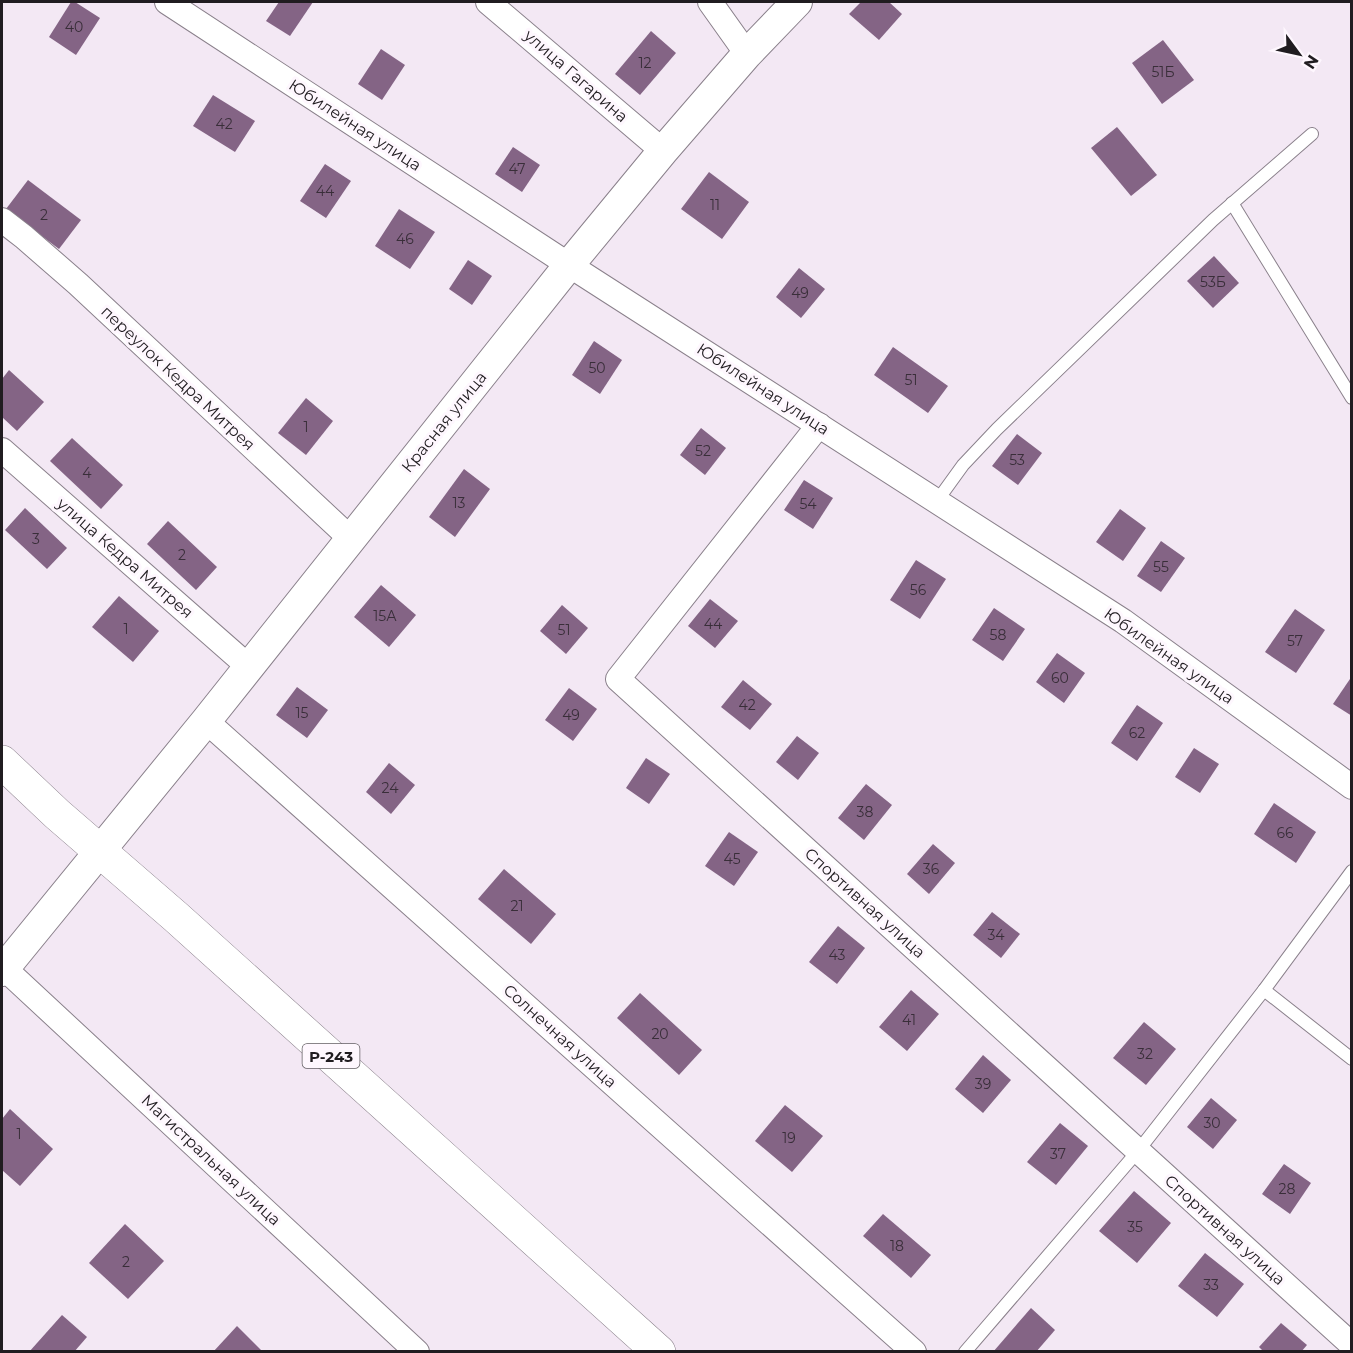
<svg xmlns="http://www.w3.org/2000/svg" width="1353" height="1353" font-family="Montserrat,sans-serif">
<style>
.building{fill:#846485}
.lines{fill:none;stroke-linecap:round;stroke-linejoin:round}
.service-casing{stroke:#8a808b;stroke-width:14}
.minor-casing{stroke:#8a808b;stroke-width:26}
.tertiary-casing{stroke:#8a808b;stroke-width:32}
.trunk-casing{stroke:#8a808b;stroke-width:34}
.service{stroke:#fff;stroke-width:12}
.minor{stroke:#fff;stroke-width:24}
.tertiary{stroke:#fff;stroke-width:30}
.trunk{stroke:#fff;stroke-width:33}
.labels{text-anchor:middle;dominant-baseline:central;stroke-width:6;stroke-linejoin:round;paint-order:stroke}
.number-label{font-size:14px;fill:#392e39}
.shield{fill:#fef7fe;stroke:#635e63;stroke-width:1.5}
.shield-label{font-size:15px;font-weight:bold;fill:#201c20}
.street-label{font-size:16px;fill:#201c20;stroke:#fef7fe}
</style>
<rect width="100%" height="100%" fill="#f3e8f4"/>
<g class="building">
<path d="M71,2h4l25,16 -24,37 -27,-18z"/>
<path d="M279,2h34l-23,34 -24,-15z"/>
<path d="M861,2h28l13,12 -23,26 -30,-26z"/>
<path d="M651,31l25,22 -36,42 -25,-21z"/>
<path d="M1163,40l31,40 -32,24 -30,-41z"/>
<path d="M381,49l24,16 -23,35 -24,-16z"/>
<path d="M213,95l42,26 -20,31 -42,-26z"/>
<path d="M1117,127l40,48 -26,21 -40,-48z"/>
<path d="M513,147l27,18 -18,27 -27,-18z"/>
<path d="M325,164l26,17 -25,37 -26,-17z"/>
<path d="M709,172l40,30 -27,37 -41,-30z"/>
<path d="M28,180l53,40 -22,29 -53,-40z"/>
<path d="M399,209l36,23 -25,37 -35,-23z"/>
<path d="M1214,256l25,27 -26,25 -26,-27z"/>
<path d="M468,260l24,16 -20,29 -23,-16z"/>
<path d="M799,268l26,21 -24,29 -25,-21z"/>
<path d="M594,341l28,19 -22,34 -28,-19z"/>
<path d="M893,347l55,39 -20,27 -54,-38z"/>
<path d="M9,370l35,32 -27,29 -15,-14v-38z"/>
<path d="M306,398l27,23 -27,34 -28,-22z"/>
<path d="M701,428l25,20 -21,27 -25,-20z"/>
<path d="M1017,434l25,19 -24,32 -26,-19z"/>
<path d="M72,438l51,47 -22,24 -51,-48z"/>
<path d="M464,469l26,20 -35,48 -26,-20z"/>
<path d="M804,480l29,18 -20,31 -29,-19z"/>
<path d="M25,508l42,40 -20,21 -42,-39z"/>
<path d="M1120,509l26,19 -23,33 -27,-19z"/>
<path d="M168,521l49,46 -21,23 -49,-46z"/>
<path d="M1161,541l24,17 -24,34 -24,-16z"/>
<path d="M916,560l30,19 -26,40 -30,-19z"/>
<path d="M381,585l35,30 -27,32 -35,-30z"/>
<path d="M119,596l40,35 -26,31 -41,-35z"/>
<path d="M710,599l28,22 -23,27 -27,-22z"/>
<path d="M562,605l26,23 -22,26 -26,-23z"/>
<path d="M994,608l31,21 -22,32 -31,-21z"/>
<path d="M1295,609l30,21 -29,43 -31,-21z"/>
<path d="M1057,653l28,20 -21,30 -28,-21z"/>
<path d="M1352,676v40l-19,-12z"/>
<path d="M743,680l29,24 -22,26 -29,-23z"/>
<path d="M297,687l31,23 -21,28 -31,-23z"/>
<path d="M569,688l28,21 -24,32 -28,-21z"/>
<path d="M1137,705l26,18 -26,38 -26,-18z"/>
<path d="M797,736l22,17 -21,27 -22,-18z"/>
<path d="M1194,748l25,16 -19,29 -25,-16z"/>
<path d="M646,758l24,16 -21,30 -23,-16z"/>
<path d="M389,763l26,22 -24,29 -25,-22z"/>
<path d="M866,784l26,21 -28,35 -26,-22z"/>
<path d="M1274,803l42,29 -20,31 -42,-29z"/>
<path d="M729,832l29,20 -24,34 -29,-20z"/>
<path d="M933,844l22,19 -26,31 -22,-20z"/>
<path d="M504,869l52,45 -25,30 -53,-45z"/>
<path d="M992,912l28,22 -19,24 -28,-23z"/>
<path d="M838,926l27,22 -28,36 -28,-22z"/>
<path d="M911,990l28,24 -32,37 -28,-24z"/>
<path d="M640,993l62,57 -23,25 -62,-57z"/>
<path d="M1144,1022l32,27 -30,36 -33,-27z"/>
<path d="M983,1055l28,25 -28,33 -28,-24z"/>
<path d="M1211,1098l26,22 -24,29 -26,-22z"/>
<path d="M785,1105l38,31 -31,36 -37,-31z"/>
<path d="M10,1109l43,40 -33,37 -18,-16v-51z"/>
<path d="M1060,1123l28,23 -32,39 -29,-23z"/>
<path d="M1284,1164l27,19 -21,31 -28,-20z"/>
<path d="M1134,1191l37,32 -34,40 -38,-32z"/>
<path d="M883,1214l48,41 -20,23 -48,-42z"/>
<path d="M125,1224l39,37 -36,38 -39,-36z"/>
<path d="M1205,1253l39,31 -27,33 -39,-31z"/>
<path d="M1031,1308l24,22 -19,22h-43z"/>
<path d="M62,1315l25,22 -13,15h-45z"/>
<path d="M1281,1323l26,22 -6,7h-37l-5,-5z"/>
<path d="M237,1326l26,26h-50z"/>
</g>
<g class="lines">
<g class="service-casing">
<g id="service">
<path d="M1232,203l120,195"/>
<path d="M937,501l26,-36 34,-36 216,-209 99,-86"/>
<path d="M1264,990l88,69"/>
<path d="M965,1352l173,-201 126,-161 88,-119"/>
</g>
</g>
<g class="minor-casing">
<g id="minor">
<path d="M167,2l402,263 554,356 229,166"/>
<path d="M488,2l175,149"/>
<path d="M710,2l37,52"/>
<path d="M2,220l22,17 54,47 273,255"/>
<path d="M819,425l-201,254 734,666"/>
<path d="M2,450l247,217"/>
<path d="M206,721l708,631"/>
<path d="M4,968l413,384"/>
</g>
</g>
<g class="tertiary-casing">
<path id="tertiary" d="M2,971l204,-250 363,-456 94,-114 84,-97 50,-52"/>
</g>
<g class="trunk-casing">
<path id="trunk" d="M2,762l55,52 119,103 483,435"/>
</g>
<use href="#service" class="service"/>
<use href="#minor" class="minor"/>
<use href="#tertiary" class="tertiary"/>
<use href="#trunk" class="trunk"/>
</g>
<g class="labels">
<g class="number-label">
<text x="74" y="27">40</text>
<text x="645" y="63">12</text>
<text x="1163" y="72">51Б</text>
<text x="224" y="124">42</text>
<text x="517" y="169">47</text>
<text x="325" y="191">44</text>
<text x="715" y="205">11</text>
<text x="44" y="215">2</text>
<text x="405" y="239">46</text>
<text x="1213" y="282">53Б</text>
<text x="800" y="293">49</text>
<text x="597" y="368">50</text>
<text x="911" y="380">51</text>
<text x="306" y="427">1</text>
<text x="703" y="451">52</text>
<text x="1017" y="460">53</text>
<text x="87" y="473">4</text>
<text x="459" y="503">13</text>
<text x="808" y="504">54</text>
<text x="36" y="539">3</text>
<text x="182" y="555">2</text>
<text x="1161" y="567">55</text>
<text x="918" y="590">56</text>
<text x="385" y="616">15А</text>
<text x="713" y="624">44</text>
<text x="126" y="629">1</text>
<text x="564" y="630">51</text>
<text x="998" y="635">58</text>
<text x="1295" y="641">57</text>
<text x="1060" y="678">60</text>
<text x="747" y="705">42</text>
<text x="302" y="713">15</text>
<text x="571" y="715">49</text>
<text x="1137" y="733">62</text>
<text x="390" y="788">24</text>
<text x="865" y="812">38</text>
<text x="1285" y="833">66</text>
<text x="732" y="859">45</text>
<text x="931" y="869">36</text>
<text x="517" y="906">21</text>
<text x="996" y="935">34</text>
<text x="837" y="955">43</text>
<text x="909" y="1020">41</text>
<text x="660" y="1034">20</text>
<text x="1145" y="1054">32</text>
<text x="983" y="1084">39</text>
<text x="1212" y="1123">30</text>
<text x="19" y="1134">1</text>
<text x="789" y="1138">19</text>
<text x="1058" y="1154">37</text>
<text x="1287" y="1189">28</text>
<text x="1135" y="1227">35</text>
<text x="897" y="1246">18</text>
<text x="126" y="1262">2</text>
<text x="1211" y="1285">33</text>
</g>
<rect class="shield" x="302.5" y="1044" width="57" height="24" rx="4.5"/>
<g class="shield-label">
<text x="331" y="1056">Р-243</text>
</g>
<g class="street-label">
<text transform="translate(576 76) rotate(41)">улица Гагарина</text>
<text transform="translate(355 125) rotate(33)">Юбилейная улица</text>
<text transform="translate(178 378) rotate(43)">переулок Кедра Митрея</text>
<text transform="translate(763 389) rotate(33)">Юбилейная улица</text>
<text transform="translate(444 422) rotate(-51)">Красная улица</text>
<text transform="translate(125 558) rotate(41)">улица Кедра Митрея</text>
<text transform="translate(1169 656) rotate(35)">Юбилейная улица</text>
<text transform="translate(865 903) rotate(42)">Спортивная улица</text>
<text transform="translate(560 1036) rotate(42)">Солнечная улица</text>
<text transform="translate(211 1160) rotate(43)">Магистральная улица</text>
<text transform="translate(1225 1230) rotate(42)">Спортивная улица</text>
</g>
</g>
<rect width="1353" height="1353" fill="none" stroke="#201c20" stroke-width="6"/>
<g transform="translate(1299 54) rotate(123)" stroke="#fef7fe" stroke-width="4.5" paint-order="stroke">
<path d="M0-4.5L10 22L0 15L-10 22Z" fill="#201c20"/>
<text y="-9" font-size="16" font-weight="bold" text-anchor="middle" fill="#201c20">N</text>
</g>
</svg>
